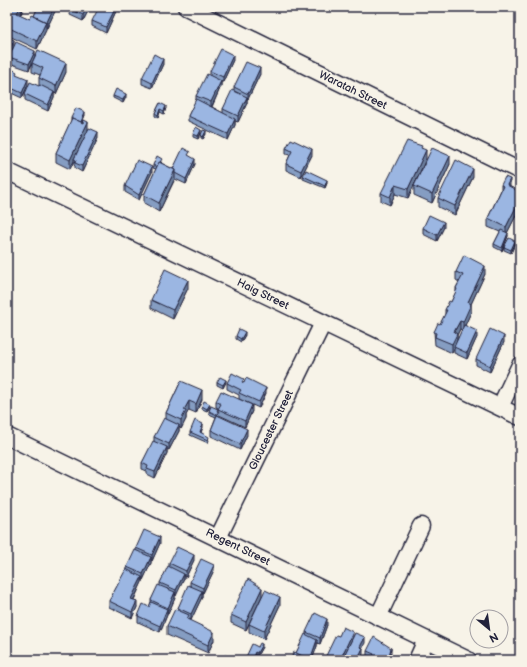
<svg xmlns="http://www.w3.org/2000/svg" width="527" height="667" font-family="'Balsamiq Sans',sans-serif">
<style>
.lines{fill:none;stroke-linecap:round;stroke-linejoin:round}
.minor-casing{stroke:#22223b;stroke-width:19}
.minor{stroke:#f7f3e8;stroke-width:16}
.wall{fill:#859dc2;stroke:#22223b;fill-rule:evenodd}
.shaded-wall{fill:#6c7f9e;stroke:#22223b}
.building{fill:#9bb6e2;stroke:#22223b}
.labels{text-anchor:middle;dominant-baseline:central;stroke-width:3.5;stroke-linejoin:round;paint-order:stroke}
.street-label{font-size:11px;fill:#22223b;stroke:#f7f3e8}
</style>
<rect width="100%" height="100%" fill="#f7f3e8"/>
<filter id="ink" filterUnits="userSpaceOnUse"><feTurbulence type="fractalNoise" baseFrequency=".025" numOctaves="2"/><feDisplacementMap in="SourceGraphic" scale="8" xChannelSelector="R" yChannelSelector="G"/><feConvolveMatrix kernelMatrix="1 2 1 2 8 2 1 2 1" color-interpolation-filters="sRGB"/></filter>
<g filter="url(#ink)">
<g class="lines">
<g class="minor-casing">
<g id="minor">
<path d="M186,7l334,164"/>
<path d="M7,171l513,246"/>
<path d="M500,407l20,-42"/>
<path d="M7,436l461,224"/>
<path d="M218,538l105,-215"/>
<path d="M378,617l43,-91"/>
<path d="M417,660l9,-20"/>
</g>
</g>
<use href="#minor" class="minor"/>
</g>
<g class="wall">
<path d="M7,7h17l-3,7 -1,-1v2l10,4 4,-3 4,-9h19l-10,21 -1,-1v3l-9,19 -30,-14z"/>
<path d="M68,7h22l-7,14 -13,-6 1,-7z"/>
<path d="M117,7v2l-11,24 -14,-7v-5z"/>
<path d="M7,37l7,9 21,9 31,17 -10,22 -2,-1v4l-6,14 -23,-11v-6l14,-8v-8l1,-3 -8,-3v-8l-3,6 -20,-7v-5l-1,2h-1z"/>
<path d="M233,60l-10,22h-2v4l-9,21 11,6v-4l11,-18v-4l26,-13 -12,25h-1v4l-9,19 -3,-1v4l-7,15 -40,-19v-5l8,-16v-4l14,-21v-4z"/>
<path d="M163,64l-11,24 -10,-4v-6z"/>
<path d="M7,74l10,1 11,10 -6,13 -15,-7z"/>
<path d="M113,96l13,1 -3,6 -10,-5z"/>
<path d="M160,103l6,5 -2,6 -4,-2 -2,6 -3,-2v-3z"/>
<path d="M85,115l-3,8 6,6 10,9 -16,34 -7,-4v-2l-1,-1v-4l-4,8 -14,-7v-9l15,-32v-3z"/>
<path d="M201,133l-3,6 -5,-2v-3z"/>
<path d="M206,134l-3,5 -2,-1v-3z"/>
<path d="M286,148l26,7 -11,22 -15,-7v-6l4,-9 -4,-1z"/>
<path d="M422,148l4,11 -18,39 -13,-4 -5,11 -9,-4v-8z"/>
<path d="M190,156l5,8 -9,20 -11,-5 -16,33 -15,-9v-8l12,-26 -3,-1v-3l9,-3 -1,1 12,6z"/>
<path d="M450,164l-18,39 -18,-8v-9z"/>
<path d="M152,172l-13,28 -14,-8v-6z"/>
<path d="M303,176l24,7 -2,5 -22,-9z"/>
<path d="M473,177l-18,38 -17,-8v-9z"/>
<path d="M501,185l9,2 10,5v16l-13,25 1,3 -6,15 -8,-4v-3l6,-12 -12,-5v-9l13,-28z"/>
<path d="M444,227l-7,14 -14,-7v-6z"/>
<path d="M515,244l-4,9 -7,-3v-3z"/>
<path d="M456,272l29,2 -14,30v8l-6,13 12,12 -10,22 -13,-6v-5l-2,5 -17,-8 -1,-13 6,-8 5,-9v-5l6,-8 5,-10v-4l3,-6 -3,-2zM460,329l2,1 -5,11v-6z"/>
<path d="M188,288l-15,31 -22,-11v-8z"/>
<path d="M245,335l-4,7 -5,-3v-3z"/>
<path d="M504,342l-14,30 -14,-7v-6z"/>
<path d="M181,381l21,18 -6,14 -7,-3 -3,5v4l-5,10 -2,-2v4l-10,19 -2,-1v4l-12,25 -8,-4v-3l-5,-2v-6l12,-22v-4l12,-18v-6z"/>
<path d="M217,382h9l-3,6 -6,-3z"/>
<path d="M227,383h17l22,10 -7,15 -20,-9v-4l-12,-6z"/>
<path d="M216,401l36,10 -7,16 -26,-12 -1,1 29,19 -7,15 -29,-14v-6l5,-13 -7,-3v-3l9,1v-4l-2,-1z"/>
<path d="M202,406l8,1 -3,4 -5,-2z"/>
<path d="M203,427l-2,5 8,8 -1,3 -18,-8v-3z"/>
<path d="M160,543l-8,18 -1,-1v3l-8,17h-1v2l-8,18 3,7 -5,11 -23,-11v-6l18,-32v-2l9,-17v-2z"/>
<path d="M194,560l-8,17 -2,-1v3l-9,17v2l-7,16h-1v1l-7,17 -22,-10v-6l11,-9 2,-5v-2l9,-15v-2l9,-16v-4z"/>
<path d="M214,570l-11,23h-1v4l-11,23 -2,-1v1l25,20 -6,13 -41,-18v-9l11,-16v-2l12,-22v-4z"/>
<path d="M262,596l-16,34 -15,-7v-8z"/>
<path d="M280,605l-16,34 -15,-7v-8z"/>
<path d="M327,625l-7,19 -3,-1v3l-5,14h-22l6,-7 10,-18v-3z"/>
<path d="M258,647h4l-5,9 -2,-1 -2,5h-7v-3z"/>
<path d="M367,651l24,3 -1,6h-19l1,-1 -5,-2z"/>
</g>
<g class="shaded-wall">
<path d="M22,7h2l-3,7v-6z"/>
<path d="M54,7h3l-10,21v-6z"/>
<path d="M87,7h3l-7,14v-6z"/>
<path d="M116,7h1v2l-11,24v-6z"/>
<path d="M46,22v8l-9,19v-8z"/>
<path d="M14,40v6l-6,14v-6z"/>
<path d="M35,51v5l-6,14v-6z"/>
<path d="M233,55v5l-10,22v-5z"/>
<path d="M163,59v5l-11,24v-5z"/>
<path d="M66,63v9l-10,22v-8z"/>
<path d="M260,68v6l-12,25v-5z"/>
<path d="M28,79v6l-6,13v-5z"/>
<path d="M221,81v5l-10,22v-6z"/>
<path d="M54,92v5l-6,14v-6z"/>
<path d="M126,94v3l-3,6v-3z"/>
<path d="M247,97v6l-9,19v-6z"/>
<path d="M166,106v2l-2,6v-3z"/>
<path d="M160,109v3l-2,6v-3z"/>
<path d="M85,112v3l-5,11v-3z"/>
<path d="M235,119v6l-7,15v-6z"/>
<path d="M88,122v9l-14,28v2l-4,8v-9z"/>
<path d="M201,130v3l-3,6v-3z"/>
<path d="M206,131v3l-3,5v-2z"/>
<path d="M98,132v6l-16,34v-6z"/>
<path d="M312,149v6l-11,22v-6z"/>
<path d="M426,150v9l-18,39v-9z"/>
<path d="M450,156v8l-18,39v-9z"/>
<path d="M195,159v5l-9,20v-5z"/>
<path d="M152,167v5l-13,28v-5z"/>
<path d="M473,169v8l-18,38v-9z"/>
<path d="M175,170v8l-16,34v-9z"/>
<path d="M510,179v9l-3,-3z"/>
<path d="M327,180v3l-2,5v-2z"/>
<path d="M395,185v9l-5,11v-8z"/>
<path d="M520,199v9l-14,27v-8z"/>
<path d="M444,222v5l-7,14v-6z"/>
<path d="M508,233v3l-6,15v-3z"/>
<path d="M515,241v3l-4,9v-3z"/>
<path d="M485,266v8l-14,30v8l-8,18v-8l5,-20z"/>
<path d="M188,280v8l-15,31v-9z"/>
<path d="M460,321v8l-3,6v7l-5,11v-9l2,-12z"/>
<path d="M477,331v6l-10,22v-6z"/>
<path d="M245,332v3l-4,7v-3z"/>
<path d="M504,336v6l-14,30v-6z"/>
<path d="M226,380v2l-3,6v-3z"/>
<path d="M266,388v5l-7,15v-6z"/>
<path d="M202,390v9l-6,14v-9z"/>
<path d="M189,401v9l-3,5v4l-5,10v-9l3,-10z"/>
<path d="M210,404v3l-3,4v-2z"/>
<path d="M252,405v6l-7,16v-6z"/>
<path d="M203,424v3l-3,8v-3z"/>
<path d="M179,425v6l-10,19v-6z"/>
<path d="M247,429v6l-7,15v-6z"/>
<path d="M167,447v6l-12,25v-6z"/>
<path d="M160,537v6l-8,18v-6z"/>
<path d="M194,555v5l-8,17v-6z"/>
<path d="M151,557v6l-8,17v-6z"/>
<path d="M214,565v5l-11,23v-5z"/>
<path d="M184,574v5l-8,17v-6z"/>
<path d="M142,577v5l-11,23v-6z"/>
<path d="M262,588v8l-16,34v-8z"/>
<path d="M202,591v6l-11,23v-6z"/>
<path d="M175,592v6l-7,16v-6z"/>
<path d="M280,597v8l-16,34v-8z"/>
<path d="M137,601v6l-5,11v-6z"/>
<path d="M167,609v6l-7,17v-6z"/>
<path d="M327,619v6l-7,19v-6z"/>
<path d="M214,632v8l-6,13v-8z"/>
<path d="M353,632v5l-10,23h-3z"/>
<path d="M365,637v6l-5,9v-5z"/>
<path d="M317,640v6l-5,14h-2z"/>
<path d="M262,644v3l-5,9v-3z"/>
<path d="M363,648v6l-3,6h-3z"/>
<path d="M391,648v6l-1,6h-2z"/>
<path d="M255,652v3l-2,5h-1z"/>
</g>
<g class="building">
<path d="M7,7h9l4,1 -3,5 13,6 2,-4 14,7 -9,19 -30,-14z"/>
<path d="M38,7h16l-7,15 -13,-6z"/>
<path d="M71,7h16l-4,8 -13,-6z"/>
<path d="M99,7h17l-10,20 -14,-6z"/>
<path d="M7,37l7,3 -6,14h-1z"/>
<path d="M16,42l19,9 -6,13 -20,-7z"/>
<path d="M221,49l12,6 -10,22 -13,-6z"/>
<path d="M38,50l28,13 -10,23 -17,-8 4,-10 -11,-5z"/>
<path d="M154,54l9,5 -11,24 -10,-5z"/>
<path d="M246,62l14,6 -12,26 -14,-7z"/>
<path d="M10,68l7,4 -1,2 12,5 -6,14 -15,-7v-12z"/>
<path d="M207,74l14,7 -10,21 -15,-6z"/>
<path d="M30,82l9,4 1,-1 14,7 -6,13 -23,-11z"/>
<path d="M116,89l10,5 -3,6 -10,-4z"/>
<path d="M232,90l15,7 -9,19 -15,-7z"/>
<path d="M196,99l39,20 -7,15 -40,-18z"/>
<path d="M160,103l6,3 -2,5 -4,-2 -2,6 -3,-2z"/>
<path d="M76,108l9,4 -4,10 -9,-4v1l-1,-1z"/>
<path d="M72,118l11,5 1,-3 4,2 -18,38 -14,-7z"/>
<path d="M196,127l5,3 -3,6 -5,-2z"/>
<path d="M89,128l9,4 -16,34 -7,-3 1,-3 -2,-1z"/>
<path d="M203,130l3,1 -3,6 -2,-2z"/>
<path d="M291,139l21,10 -11,22 -15,-7 6,-13 -6,-3z"/>
<path d="M407,141l15,5 -1,2 5,2 -18,39 -13,-4 -5,12 -9,-4z"/>
<path d="M183,148l7,4 -2,3 7,4 -9,20 -11,-6v-3l-2,-1z"/>
<path d="M432,148l18,8 -18,38 -18,-8z"/>
<path d="M157,156l5,3 -5,8 -4,-2z"/>
<path d="M137,160l15,7 -13,28 -14,-9z"/>
<path d="M456,160l17,9 -18,37 -17,-8z"/>
<path d="M159,162l16,8 -16,33 -15,-8z"/>
<path d="M306,170l21,10 -2,6 -22,-10z"/>
<path d="M505,177l5,2 -3,6 13,7v7l-14,28 -18,-9 15,-32 -2,-1z"/>
<path d="M429,215l15,7 -7,13 -14,-7z"/>
<path d="M501,230l7,3 -6,15 -8,-4z"/>
<path d="M509,238l6,3 -4,9 -7,-3z"/>
<path d="M464,255l21,11 -17,36 3,2 -8,18 -3,-1 -6,11 3,2 -5,10 -17,-7 1,-4 -2,-1 4,-9 2,1 7,-14h-2l4,-9 2,1 6,-13 -1,-1 7,-13 -7,-3z"/>
<path d="M165,269l23,11 -15,30 -22,-10z"/>
<path d="M464,325l13,6 -10,22 -13,-6z"/>
<path d="M239,329l6,3 -4,7 -5,-3z"/>
<path d="M490,329l14,7 -14,30 -14,-7z"/>
<path d="M232,373l12,6 -2,3 2,1 2,-5 20,10 -7,14 -20,-9 2,-3 -14,-7z"/>
<path d="M220,377l6,3 -3,5 -6,-3z"/>
<path d="M181,381l21,9 -6,14 -7,-3 -5,9 2,1 -5,9 -15,-7z"/>
<path d="M221,391l31,14 -7,16 -27,-12 3,-5 -5,-3z"/>
<path d="M204,401l6,3 -3,5 -5,-3z"/>
<path d="M211,406l7,3 -1,2 2,1 -2,3 -8,-4z"/>
<path d="M217,415l30,14 -7,15 -29,-14z"/>
<path d="M164,418l15,7 -10,19 -15,-7z"/>
<path d="M195,420l8,4 -3,8 9,5 -1,3 -18,-8z"/>
<path d="M153,441l14,6 -12,25 -8,-3 1,-3 -6,-3z"/>
<path d="M144,530l16,7 -8,18 -16,-7z"/>
<path d="M177,547l17,8 -8,16 -17,-8z"/>
<path d="M135,550l16,7 -8,17 -16,-7z"/>
<path d="M201,559l13,6 -11,23 -13,-6z"/>
<path d="M168,566l16,8 -8,16 -16,-7z"/>
<path d="M126,569l16,8 -11,22 6,2 -5,11 -23,-11z"/>
<path d="M248,579l14,9 -16,34 -15,-7z"/>
<path d="M158,585l17,7 -7,16 -17,-8z"/>
<path d="M188,585l14,6 -11,23 -13,-6z"/>
<path d="M265,590l15,7 -16,34 -15,-7z"/>
<path d="M151,602l16,7 -7,17 -22,-10 5,-12 6,3z"/>
<path d="M175,609l14,6 -2,4 27,13 -6,13 -41,-19z"/>
<path d="M315,613l12,6 -7,19 -14,-6z"/>
<path d="M343,627l10,5 -13,28h-16l12,-25 3,1z"/>
<path d="M355,633l10,4 -5,10 3,1 -6,12h-15z"/>
<path d="M305,634l12,6 -7,20 -14,-7z"/>
<path d="M374,637l17,11 -3,12 -2,-1v1h-15l3,-6 -7,-3z"/>
<path d="M260,643l2,1 -5,9 -2,-1 -3,7 -6,-2 6,-13 6,3z"/>
<path d="M294,652l13,6 -1,2h-16z"/>
<path d="M225,655l5,2 -2,3h-5z"/>
<path d="M238,656l5,3v1h-6z"/>
</g>
</g>
<g class="labels">
<g class="street-label">
<text transform="translate(353 90) rotate(26)">Waratah Street</text>
<text transform="translate(263 294) rotate(26)">Haig Street</text>
<text transform="translate(271 430) rotate(-64)">Gloucester Street</text>
<text transform="translate(238 547) rotate(26)">Regent Street</text>
</g>
</g>
<rect width="527" height="667" fill="none" stroke="#f7f3e8" stroke-width="24"/>
<rect x="12" y="12" width="503" height="643" fill="none" stroke="#22223b" stroke-width="1.5" filter="url(#ink)"/>
<g transform="translate(489 629) rotate(151)"><circle r="19" fill="#f7f3e8" stroke="#a29fa3"/>
<path d="M0-3L7 15L0 10L-7 15Z" fill="#22223b"/>
<text y="-6" font-size="11" font-weight="bold" text-anchor="middle" fill="#22223b">N</text>
</g>
</svg>
